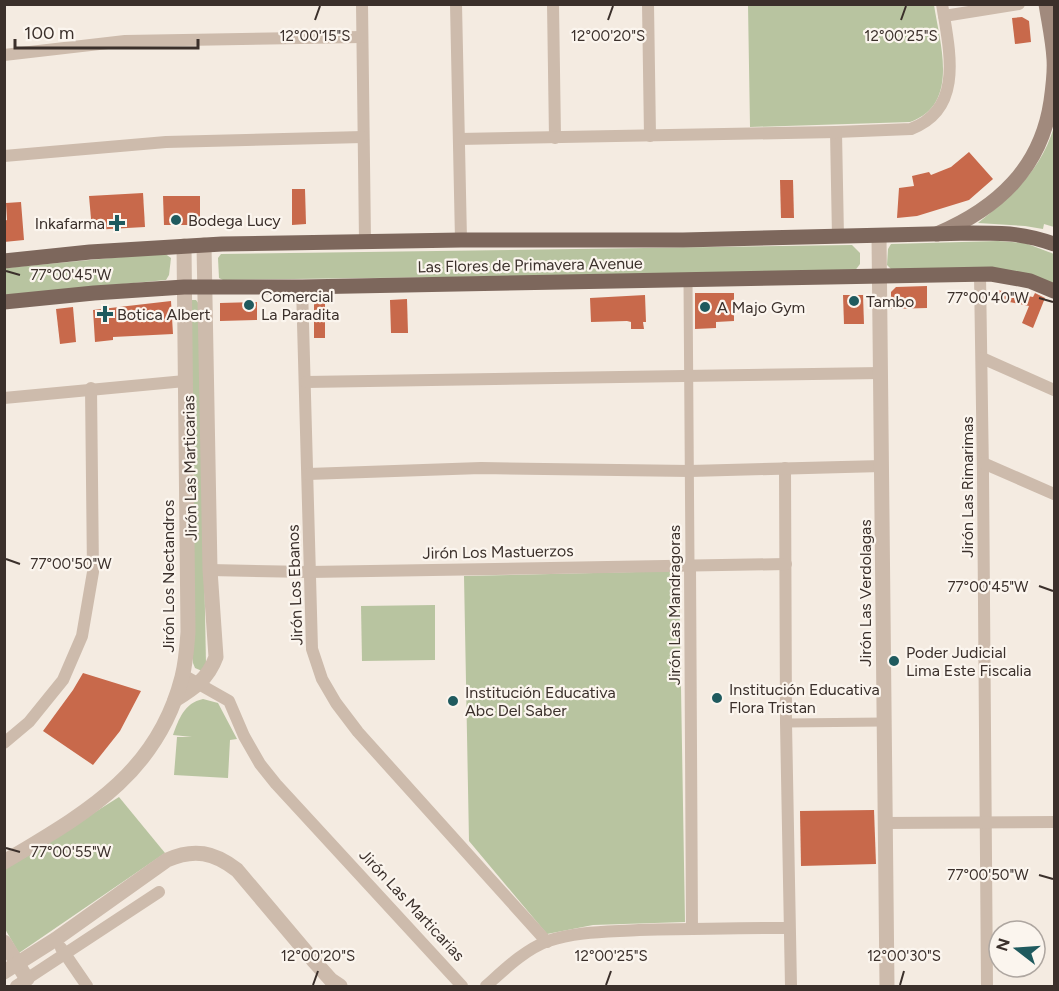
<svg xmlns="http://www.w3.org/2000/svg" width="1059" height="991" font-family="Figtree,sans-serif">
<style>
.green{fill:#b8c4a0}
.building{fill:#c8694b}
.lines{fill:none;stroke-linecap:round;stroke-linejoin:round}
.pedestrian{stroke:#cdbbac;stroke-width:9}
.minor{stroke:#cdbbac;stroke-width:12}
.tertiary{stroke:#cdbbac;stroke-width:15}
.secondary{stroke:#a18a7d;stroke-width:15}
.primary{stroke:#7d675c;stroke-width:15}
.ticks{fill:none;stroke:#3b302b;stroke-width:2}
.poi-dot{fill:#1f5a5e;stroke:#fbf5ee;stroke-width:2}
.labels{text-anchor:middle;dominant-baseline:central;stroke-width:4.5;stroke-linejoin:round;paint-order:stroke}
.poi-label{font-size:16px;fill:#3b302b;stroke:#fbf5ee;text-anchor:start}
.street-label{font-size:16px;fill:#3b302b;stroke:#fbf5ee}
.ticks-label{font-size:15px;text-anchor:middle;fill:#3b302b;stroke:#fbf5ee;stroke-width:4.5;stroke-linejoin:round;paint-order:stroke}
</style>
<rect width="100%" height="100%" fill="#f4ebe1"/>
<g class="green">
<path d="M748,5h186c6,39 26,100 -24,117l-160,5z"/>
<path d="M1054,127v100l-10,-3 -1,5 -18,-3 -47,-3c34,-27 63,-53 76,-96z"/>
<path d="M998,241l27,2 29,11v30l-163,-15 -4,-4 1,-16 3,-5z"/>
<path d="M852,245l8,8v11l-6,8 -631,8 -4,-2 -1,-20 3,-4z"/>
<path d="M164,253l7,5 -2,17 -3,5 -161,15v-27z"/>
<path d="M192,300h4l3,4 7,360 -4,7 -7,-3 -2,-5 -4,-360z"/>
<path d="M679,571l6,351 -92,3 -46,9 -78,-93 -5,-265z"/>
<path d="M435,605v55l-73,1 -1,-55z"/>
<path d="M203,699l15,4 19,36 -7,1 -2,38 -54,-3 3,-38h15l-19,-2c6,-16 11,-32 30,-36z"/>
<path d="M119,797l46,56 -146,100 -14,-24v-60z"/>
</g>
<g class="building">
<path d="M1022,17l7,4 2,21 -16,2 -3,-26z"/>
<path d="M969,152l24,27 -24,21 -52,16 -20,2 2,-30 15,-2 -2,-10 17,-4 2,3 20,-8z"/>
<path d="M780,180h13l1,38h-13z"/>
<path d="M292,189h13l1,35 -14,1z"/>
<path d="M143,193l2,34 -53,3 -3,-34z"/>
<path d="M163,196h37v29h-36z"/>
<path d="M21,202l3,38 -20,2v-21l3,-1 -1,-17z"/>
<path d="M927,286v22l-36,1v-17l5,-5z"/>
<path d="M997,290l36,7 2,-4 10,5 -12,30 -11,-5 7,-17 -34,-7z"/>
<path d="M695,293h39v28l-18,1v6l-21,1z"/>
<path d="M645,295l1,27h-3l1,7h-13v-7l-4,-1 -36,1 -1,-24z"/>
<path d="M843,295h20l1,29h-20z"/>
<path d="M407,299l1,34h-17l-1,-33z"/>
<path d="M171,301l2,33 -60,3v3l-18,2 -2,-32z"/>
<path d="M257,302v18l-37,1v-18z"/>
<rect x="314" y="303" width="11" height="35"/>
<path d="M73,307l3,35 -16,2 -4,-35z"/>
<path d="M83,673l58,18 -21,40 -27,34 -50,-34 30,-41z"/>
<path d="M874,810l2,54 -75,2 -1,-55z"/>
</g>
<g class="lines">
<g class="pedestrian">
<path d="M688,281l2,285"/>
<path d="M786,723l98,-1"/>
</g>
<g class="minor">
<path d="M362,4l3,237"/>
<path d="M456,4l5,236"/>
<path d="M553,4l2,134"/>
<path d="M648,4l2,132"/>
<path d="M944,16l75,-12"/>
<path d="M4,55l121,-14 237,-4"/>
<path d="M836,132l2,105"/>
<path d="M459,139l377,-7 75,-3c54,-20 38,-80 31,-125"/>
<path d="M4,156l162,-14 197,-5"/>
<path d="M980,275l3,199 4,512"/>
<path d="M302,287l10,362 10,30 14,24 22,29 189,210"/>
<path d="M982,358l72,32"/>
<path d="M306,382l575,-9"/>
<path d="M4,398l181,-17"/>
<path d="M983,463l71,31"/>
<path d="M785,468l1,255 5,263"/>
<path d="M308,474l173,-6 209,3 192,-5"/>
<path d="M690,566l2,363"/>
<path d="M210,570l99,2 477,-8"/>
<path d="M183,675l46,26 15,35 16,28 16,20 186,202"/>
<path d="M4,743l25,-21 34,-42 19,-44 11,-64 -2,-184"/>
<path d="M884,823l170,-1"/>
<path d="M61,948l26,38"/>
<path d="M16,986l143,-94"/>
<path d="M486,986c18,-16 38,-36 62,-45 29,-10 61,-9 91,-11 50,-1 100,-2 150,-2"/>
</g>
<g class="tertiary">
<path d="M879,236l8,750"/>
<path d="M175,700c19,-12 33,-21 41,-43l-6,-87 -6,-325"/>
<path d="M4,862c80,-48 153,-87 178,-185 4,-15 5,-31 6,-45l-4,-386"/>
<path d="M4,942l23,37"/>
<path d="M4,972l52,-33 111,-79c27,-12 47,-8 70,10l76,90 18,20 9,6"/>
</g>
<path class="secondary" d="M937,234c61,-26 104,-66 114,-133 2,-14 4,-28 3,-42 -1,-18 -5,-36 -8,-55"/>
<g class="primary">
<path d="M4,261l86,-9 132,-8 239,-4h222l288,-7c33,0 52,0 83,11"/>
<path d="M4,302l90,-9 90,-6h118l689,-13 39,7 24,10"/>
</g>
</g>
<path class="ticks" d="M315,20l5,-14M608,20l5,-14M901,20l5,-14M6,271l14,4M1039,298l14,4M6,559l14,5M1039,586l14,5M6,848l14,4M1039,875l14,4M313,985l5,-14M606,985l5,-14M900,985l4,-14"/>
<g class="poi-dot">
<circle cx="176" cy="220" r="6"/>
<path d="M114 214h6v6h6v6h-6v6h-6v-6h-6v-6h6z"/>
<circle cx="854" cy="301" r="6"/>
<circle cx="249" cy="305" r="6"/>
<circle cx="705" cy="307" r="6"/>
<path d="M102 305h6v6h6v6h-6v6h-6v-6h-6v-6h6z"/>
<circle cx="894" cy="661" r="6"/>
<circle cx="717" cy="698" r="6"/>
<circle cx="453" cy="701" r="6"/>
</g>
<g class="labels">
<g class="poi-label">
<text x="188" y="220">Bodega Lucy</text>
<text x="105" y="223" text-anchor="end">Inkafarma</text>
<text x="261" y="296">Comercial<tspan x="261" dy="18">La Paradita</tspan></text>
<text x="866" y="301">Tambo</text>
<text x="717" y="307">A Majo Gym</text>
<text x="117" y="314">Botica Albert</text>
<text x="906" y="652">Poder Judicial<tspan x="906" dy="18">Lima Este Fiscalia</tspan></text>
<text x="729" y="689">Institución Educativa<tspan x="729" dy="18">Flora Tristan</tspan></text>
<text x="465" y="692">Institución Educativa<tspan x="465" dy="18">Abc Del Saber</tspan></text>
</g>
<g class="street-label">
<text transform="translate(530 265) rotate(-1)">Las Flores de Primavera Avenue</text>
<text transform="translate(190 468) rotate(-91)">Jirón Las Marticarias</text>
<text transform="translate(967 487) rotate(-90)">Jirón Las Rimarimas</text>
<text transform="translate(498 552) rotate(-1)">Jirón Los Mastuerzos</text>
<text transform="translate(168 576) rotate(-90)">Jirón Los Nectandros</text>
<text transform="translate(295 585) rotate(-92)">Jirón Los Ebanos</text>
<text transform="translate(865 593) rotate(-90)">Jirón Las Verdolagas</text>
<text transform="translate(674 605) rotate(-90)">Jirón Las Mandragoras</text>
<text transform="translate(412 905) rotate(47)">Jirón Las Marticarias</text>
</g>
</g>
<g class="ticks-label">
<text x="315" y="41">12°00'15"S</text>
<text x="608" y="41">12°00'20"S</text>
<text x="901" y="41">12°00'25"S</text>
<text x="71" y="280">77°00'45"W</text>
<text x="988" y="303">77°00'40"W</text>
<text x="71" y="569">77°00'50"W</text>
<text x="988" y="592">77°00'45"W</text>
<text x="71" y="857">77°00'55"W</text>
<text x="988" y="880">77°00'50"W</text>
<text x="318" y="961">12°00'20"S</text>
<text x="611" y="961">12°00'25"S</text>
<text x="904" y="961">12°00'30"S</text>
</g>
<rect width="1059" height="991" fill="none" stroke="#3b302b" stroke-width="12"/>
<g transform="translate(1017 949) rotate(287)"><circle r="28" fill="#fbf5ee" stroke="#aea6a0" stroke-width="1.5"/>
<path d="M0-4.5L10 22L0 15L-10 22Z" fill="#1f5a5e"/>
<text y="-9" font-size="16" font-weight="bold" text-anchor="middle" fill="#3b302b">N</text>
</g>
<path d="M15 39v9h183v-9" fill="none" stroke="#3b302b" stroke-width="3"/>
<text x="24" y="39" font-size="18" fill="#3b302b" stroke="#fbf5ee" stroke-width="4.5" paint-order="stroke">100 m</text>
</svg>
